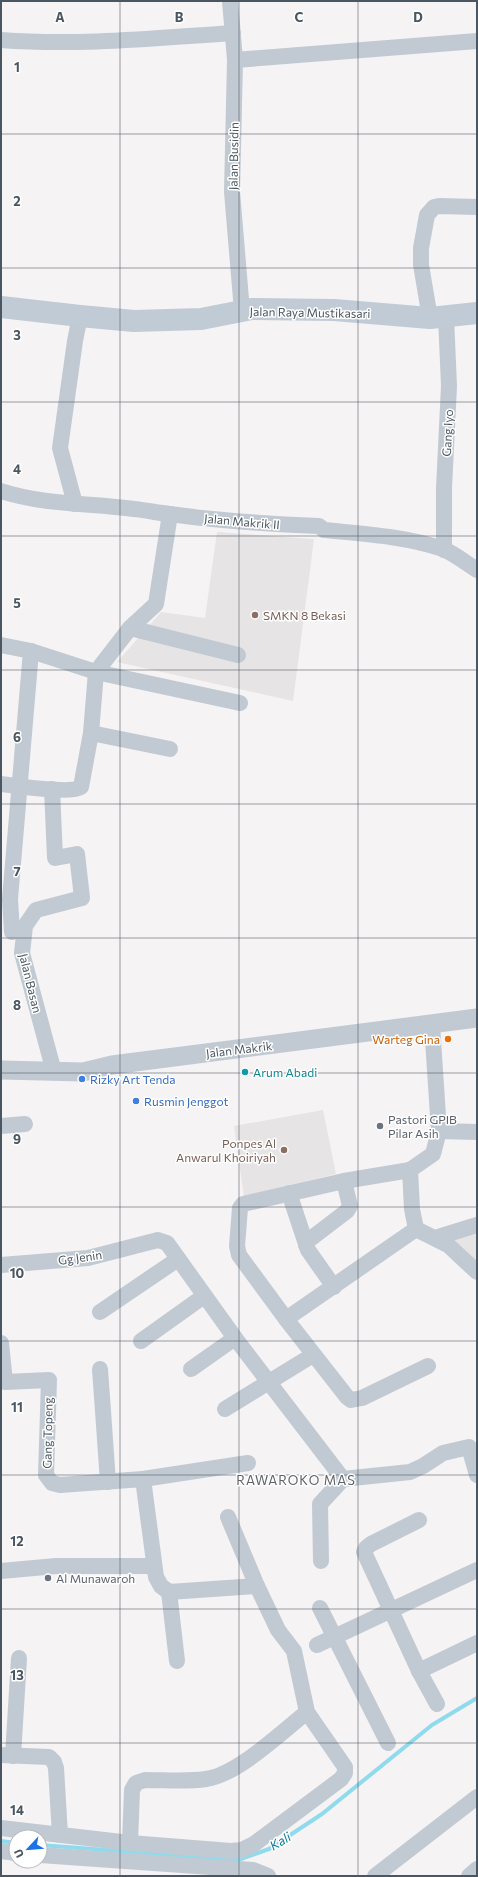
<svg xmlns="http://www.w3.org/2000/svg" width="478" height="1877" font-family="Commissioner,sans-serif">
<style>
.education{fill:#e6e4e5}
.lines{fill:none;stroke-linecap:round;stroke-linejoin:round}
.stream{stroke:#90daee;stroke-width:4}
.minor{stroke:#c1cad2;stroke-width:16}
.tertiary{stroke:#c1cad2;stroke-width:19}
.secondary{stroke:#c1cbd6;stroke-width:22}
.grid{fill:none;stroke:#4a5661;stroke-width:1;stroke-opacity:0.55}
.education-dot{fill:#8d6e63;stroke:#fff;stroke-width:1.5}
.food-dot{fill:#e8710a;stroke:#fff;stroke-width:1.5}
.culture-dot{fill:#0f9aa8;stroke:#fff;stroke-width:1.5}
.shop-dot{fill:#3f7fe0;stroke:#fff;stroke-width:1.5}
.worship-dot{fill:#6b7280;stroke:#fff;stroke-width:1.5}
.labels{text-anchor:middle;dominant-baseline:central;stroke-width:3;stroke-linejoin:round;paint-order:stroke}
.street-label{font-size:12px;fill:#4a5661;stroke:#fff}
.education-label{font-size:12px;fill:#785e54;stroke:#fff;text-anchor:start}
.food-label{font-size:12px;fill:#c56008;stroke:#fff;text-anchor:end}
.culture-label{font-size:12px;fill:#0d838f;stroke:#fff;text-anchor:start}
.shop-label{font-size:12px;fill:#366cbe;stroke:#fff;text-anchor:start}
.worship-label{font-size:12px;fill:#5b616d;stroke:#fff;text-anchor:start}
.neighbourhood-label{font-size:13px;letter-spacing:1px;fill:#5f6368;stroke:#fff}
.water-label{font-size:13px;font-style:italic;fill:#0c7c9b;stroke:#fff}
.grid-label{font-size:13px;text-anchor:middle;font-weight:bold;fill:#4a5661;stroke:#fff;stroke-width:3;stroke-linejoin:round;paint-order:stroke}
</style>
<rect width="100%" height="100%" fill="#f5f3f3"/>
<g class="education">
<path d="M217,532l97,7 -21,162 -176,-39 44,-50 44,6z"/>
<path d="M323,1110l13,64 -92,23 -10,-71z"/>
<path d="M477,1228v39l-32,-29z"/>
</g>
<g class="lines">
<g class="stream">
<path d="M1,1841l15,2"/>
<path d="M40,1845l198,15 31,-11 53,-35 110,-89 45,-27"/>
</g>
<g class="minor">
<path d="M230,1l5,59 -3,132 10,119"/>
<path d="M1,40c77,6 155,-2 232,-7"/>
<path d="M235,60l242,-19"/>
<path d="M430,318l-9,-53v-17l6,-33 7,-8 5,-1 38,1"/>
<path d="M1,491c43,14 88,12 133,18 12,1 24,4 36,5 50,7 99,10 149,12l5,4c39,4 81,6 119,19 12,5 23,14 34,21"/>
<path d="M75,504l-15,-56 15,-107 5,-25"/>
<path d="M444,550v-62l5,-102 -3,-69"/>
<path d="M130,628l108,27"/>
<path d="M1,645l30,6 65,21 144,31"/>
<path d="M96,672l34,-44 26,-24 14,-90"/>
<path d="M91,733l79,16"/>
<path d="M1,784c15,2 70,10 80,3l10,-54 5,-61"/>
<path d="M52,789l3,69 22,-4 5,44 -46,12 -11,16 -3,27 32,119"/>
<path d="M12,932l-2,-33 21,-248"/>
<path d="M432,1025l7,106 -6,23 -23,16 2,39 4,20 32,16 29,27"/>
<path d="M1,1126l24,-2"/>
<path d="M439,1131l38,1"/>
<path d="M410,1170l-66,11 -101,23 -3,4 -3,38 2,9 47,64 61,78 4,3 11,-2 66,-32"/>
<path d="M289,1193l19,57 26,37"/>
<path d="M435,1238l42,-13"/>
<path d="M306,1245l3,-5 38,-29 3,-5 -6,-25"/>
<path d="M1,1265l87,-7 70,-18 9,3 68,95 108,141 67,-7 13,-6 20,-13 26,-6 8,28"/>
<path d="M100,1312l78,-53"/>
<path d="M286,1319l130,-90"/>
<path d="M141,1341l63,-45"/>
<path d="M1,1343l4,39 44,-2 -3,95 6,8 8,2 83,-6 13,98 5,9 8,6 88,-6"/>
<path d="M100,1369l8,113"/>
<path d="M191,1369l44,-31"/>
<path d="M225,1409l88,-54"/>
<path d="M143,1479l105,-16"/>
<path d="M419,1520l-48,24 -5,4 -2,4 55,119 18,33"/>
<path d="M321,1561l-1,-57 23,-25"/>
<path d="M1,1571l55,-5h98"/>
<path d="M169,1592l8,69"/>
<path d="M320,1608l68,135"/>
<path d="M317,1645l160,-75"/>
<path d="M419,1671l58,-28"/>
<path d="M1,1755l48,2 5,5 2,6 4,67"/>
<path d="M13,1756l6,-98"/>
<path d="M1,1828l129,15 101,8 11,-1 12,-6 87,-65 4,-6v-6l-38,-55 -13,-61 -16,-21 -21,-44 -29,-69"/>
<path d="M130,1843l2,-53 4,-7 9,-3c20,0 42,2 61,-1 31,-4 76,-47 101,-67"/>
<path d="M1,1851l15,2"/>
<path d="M40,1855l213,15 15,6"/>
<path d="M375,1876l102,-79"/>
<path d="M469,1876l8,-7"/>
</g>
<path class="tertiary" d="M1,1070l82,2 29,-7 365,-47"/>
<path class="secondary" d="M1,307l79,9 54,5 67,-2 51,-10 82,1 96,8 47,-5"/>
</g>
<path class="grid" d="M120,1v1875M239,1v1875M358,1v1875M1,134h476M1,268h476M1,402h476M1,536h476M1,670h476M1,804h476M1,938h476M1,1073h476M1,1207h476M1,1341h476M1,1475h476M1,1609h476M1,1743h476"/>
<g class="education-dot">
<circle cx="255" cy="615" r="4"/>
<circle cx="284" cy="1150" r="4"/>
</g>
<circle class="food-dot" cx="448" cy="1039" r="4"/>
<circle class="culture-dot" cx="245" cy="1072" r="4"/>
<g class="shop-dot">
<circle cx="82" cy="1079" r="4"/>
<circle cx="136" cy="1101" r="4"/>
</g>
<g class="worship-dot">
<circle cx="380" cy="1126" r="4"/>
<circle cx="48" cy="1578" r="4"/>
</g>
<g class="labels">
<g class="street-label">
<text transform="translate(233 156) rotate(-89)">Jalan Busidin</text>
<text transform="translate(310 312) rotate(1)">Jalan Raya Mustikasari</text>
<text transform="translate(447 433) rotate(-87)">Gang Iyo</text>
<text transform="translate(242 521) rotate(5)">Jalan Makrik II</text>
<text transform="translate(31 983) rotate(76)">Jalan Basan</text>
<text transform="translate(239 1049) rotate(-7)">Jalan Makrik</text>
<text transform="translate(80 1257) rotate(-8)">Gg Jenin</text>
<text transform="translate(47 1433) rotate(-89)">Gang Topeng</text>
</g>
<g class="education-label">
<text x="263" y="615">SMKN 8 Bekasi</text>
<text x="276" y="1143" text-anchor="end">Ponpes Al<tspan x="276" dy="14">Anwarul Khoiriyah</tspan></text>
</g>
<g class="food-label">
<text x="440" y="1039">Warteg Gina</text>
</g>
<g class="culture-label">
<text x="253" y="1072">Arum Abadi</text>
</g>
<g class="shop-label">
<text x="90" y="1079">Rizky Art Tenda</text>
<text x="144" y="1101">Rusmin Jenggot</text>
</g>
<g class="worship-label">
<text x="388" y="1119">Pastori GPIB<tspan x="388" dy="14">Pilar Asih</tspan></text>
<text x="56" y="1578">Al Munawaroh</text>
</g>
<g class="neighbourhood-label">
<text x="296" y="1480">RAWAROKO MAS</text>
</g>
<g class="water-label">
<text transform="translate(280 1841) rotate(-32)">Kali</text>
</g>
</g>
<g class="grid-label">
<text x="60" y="22">A</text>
<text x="179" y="22">B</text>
<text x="299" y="22">C</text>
<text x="418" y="22">D</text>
<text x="17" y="72">1</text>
<text x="17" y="206">2</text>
<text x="17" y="340">3</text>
<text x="17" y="474">4</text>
<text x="17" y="608">5</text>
<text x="17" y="742">6</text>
<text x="17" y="876">7</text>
<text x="17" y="1010">8</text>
<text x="17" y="1144">9</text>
<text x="17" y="1278">10</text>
<text x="17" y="1412">11</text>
<text x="17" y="1546">12</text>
<text x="17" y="1680">13</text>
<text x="17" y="1815">14</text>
</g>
<rect width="478" height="1877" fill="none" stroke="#4a5661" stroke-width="4"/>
<g transform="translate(28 1849) rotate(244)"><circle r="19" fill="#ffffff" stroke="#b7bbc0"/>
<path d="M0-3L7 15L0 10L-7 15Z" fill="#1a73e8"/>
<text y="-6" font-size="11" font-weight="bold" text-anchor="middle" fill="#4a5661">U</text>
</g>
</svg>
